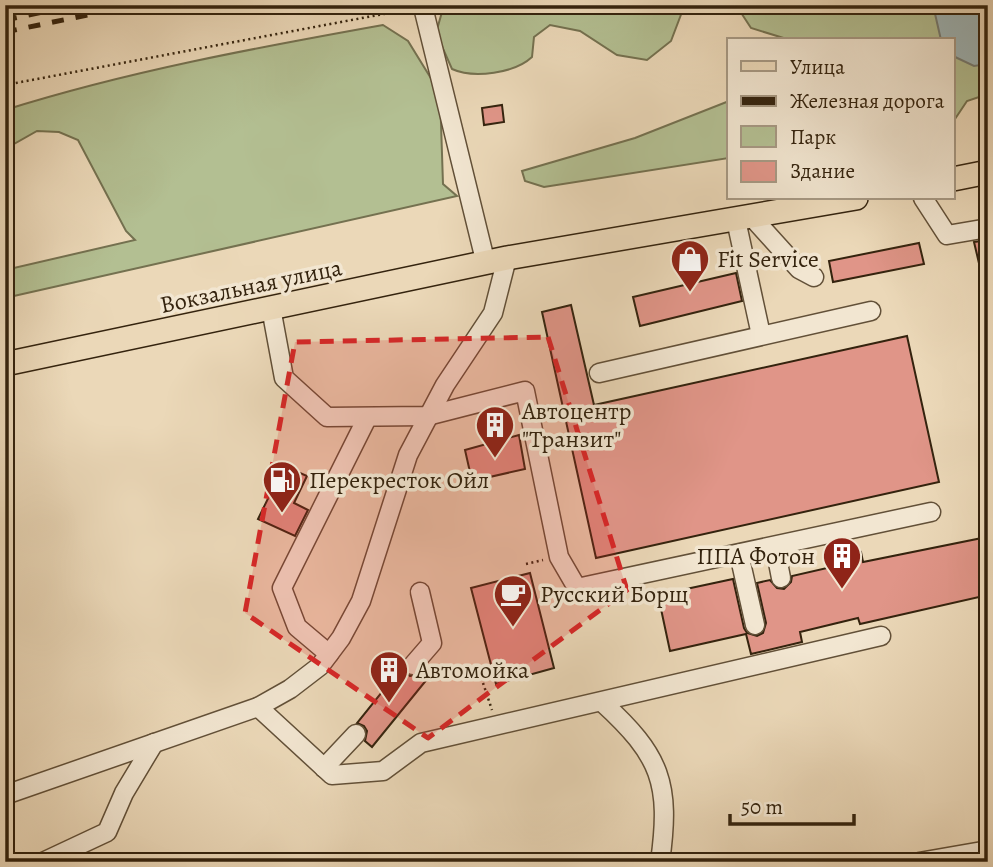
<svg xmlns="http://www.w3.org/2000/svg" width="993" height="867" font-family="Alegreya,serif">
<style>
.green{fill:#b3bf92;stroke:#747150;stroke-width:2}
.water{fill:#9eb7ba;stroke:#747c75;stroke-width:2}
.building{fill:#e09588;stroke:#34230e;stroke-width:2}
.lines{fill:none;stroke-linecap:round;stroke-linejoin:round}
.minor-casing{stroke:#625038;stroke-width:21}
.major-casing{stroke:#34230e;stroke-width:26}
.path{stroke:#34230e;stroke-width:2.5;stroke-dasharray:2 3.5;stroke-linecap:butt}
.minor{stroke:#f2e6d1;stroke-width:18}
.major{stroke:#ebd8b8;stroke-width:23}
.rail{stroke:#34230e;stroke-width:5;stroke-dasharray:12 12;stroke-linecap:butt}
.marked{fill:#d62828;fill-opacity:0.2;stroke:#d62828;stroke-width:5;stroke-dasharray:14 9;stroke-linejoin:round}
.labels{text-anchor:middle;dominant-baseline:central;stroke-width:7;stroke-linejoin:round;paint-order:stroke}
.poi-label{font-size:24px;fill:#34230e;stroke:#f2e6d1;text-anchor:start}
.street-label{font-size:24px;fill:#34230e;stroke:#f2e6d1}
</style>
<rect width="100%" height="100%" fill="#ebd8b8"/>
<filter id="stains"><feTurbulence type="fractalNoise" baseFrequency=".00286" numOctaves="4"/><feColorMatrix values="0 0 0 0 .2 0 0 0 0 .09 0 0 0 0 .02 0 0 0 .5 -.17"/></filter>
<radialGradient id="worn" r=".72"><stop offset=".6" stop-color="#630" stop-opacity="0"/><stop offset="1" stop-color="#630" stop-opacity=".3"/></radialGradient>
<g class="green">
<path d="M444,5h257l-19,7 -11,29 -24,19 -30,-5 -37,-24 -30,-6 -16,12 -2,20c-17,16 -58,22 -80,12l-16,-36z"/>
<path d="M736,5h252v89l-21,7 -14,21v-82h-163l-39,-12z"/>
<path d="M383,25l25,16 32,52 3,91 14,12 -452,102v-28l130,-30 -9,-9 -48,-91 -19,-8 -22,-1 -32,18v-39c124,-39 250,-62 378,-85z"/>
<path d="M729,101v57l-185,29 -19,-6 -3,-10 113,-33z"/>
</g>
<path class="water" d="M933,5h55v59l-14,2 -21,-10v-16h-12z"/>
<g class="building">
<path d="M502,105l2,17 -20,3 -2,-17z"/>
<path d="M988,240v35l-6,1 -8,-34z"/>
<path d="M919,243l5,21 -91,18 -4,-21z"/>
<path d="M736,273l6,28 -102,25 -7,-29z"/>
<path d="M571,305l23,100 313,-69 32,146 -343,76 -54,-246z"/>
<path d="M519,435l6,34 -53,12 -7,-31z"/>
<path d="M284,466l23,10 -13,27 14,7 -13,26 -37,-17z"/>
<path d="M982,538l6,30v27l-128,29 -2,-6 -58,14 2,10 -51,12 -5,-20 -76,17 -12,-56 75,-16 11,49 3,5 10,3 6,-3 3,-10 -9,-40 13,-3 7,8 7,1 7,-7 1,-6 57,-13 -1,-8 13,-3 2,10z"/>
<path d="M530,573l24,95 -58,16 -25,-96z"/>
<path d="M402,667l8,9 12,-4 6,6 -56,69 -7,-6 2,-10 -3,-5 -7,-3z"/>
</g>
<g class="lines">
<g class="minor-casing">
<g id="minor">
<path d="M423,7l63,257"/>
<path d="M923,198l24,37 41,-7"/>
<path d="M751,216l48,53 15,8"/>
<path d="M736,220l25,115"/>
<path d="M271,308l13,70 43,39 100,-1 98,-25 34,166 18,31 354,-76"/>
<path d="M599,373l272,-62"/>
<path d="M775,547l6,31"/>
<path d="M739,554l16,71"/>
<path d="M329,654l-32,-27 -15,-39 85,-170"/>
<path d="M413,665l19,-22 -12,-51"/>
<path d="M602,702c59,54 69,81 58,160"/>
<path d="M258,707l74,68 51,-4 38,-28 460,-107"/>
<path d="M324,768l32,-34"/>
<path d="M5,795l253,-88 32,-18 30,-23 21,-28 20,-37 47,-146 37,-70 48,-72 14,-55"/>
<path d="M43,862l64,-30 17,-39 30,-50"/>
<path d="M919,862l69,-12"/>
</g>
</g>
<g class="major-casing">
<g id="major">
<path d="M953,179l35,-7"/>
<path d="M5,364l502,-106 349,-60"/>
</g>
</g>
<g class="path">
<path d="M5,85l400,-75"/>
<path d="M526,564l17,-4"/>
<path d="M483,683l9,27"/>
</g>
<use href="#minor" class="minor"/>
<use href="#major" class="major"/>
<g class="rail">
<path d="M5,20l71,-15"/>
<path d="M5,32l131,-27"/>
</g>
</g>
<path class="marked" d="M548,337l79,253 -199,148 -183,-125 50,-271z"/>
<defs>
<g id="shop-pin" transform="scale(2.0125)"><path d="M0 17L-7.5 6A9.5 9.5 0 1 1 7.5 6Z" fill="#8f2418" stroke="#f2e6d1"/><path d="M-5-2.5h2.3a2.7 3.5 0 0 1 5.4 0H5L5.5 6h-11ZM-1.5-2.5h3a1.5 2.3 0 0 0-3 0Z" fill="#fff"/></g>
<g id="building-pin" transform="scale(2.0125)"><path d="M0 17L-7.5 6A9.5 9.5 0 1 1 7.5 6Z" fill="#8f2418" stroke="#f2e6d1"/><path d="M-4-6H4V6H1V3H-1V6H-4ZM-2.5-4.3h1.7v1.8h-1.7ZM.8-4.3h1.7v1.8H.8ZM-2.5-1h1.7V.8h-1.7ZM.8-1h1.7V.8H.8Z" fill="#fff"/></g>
<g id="fuel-pin" transform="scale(2.0125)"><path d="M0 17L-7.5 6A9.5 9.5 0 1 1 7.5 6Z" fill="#8f2418" stroke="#f2e6d1"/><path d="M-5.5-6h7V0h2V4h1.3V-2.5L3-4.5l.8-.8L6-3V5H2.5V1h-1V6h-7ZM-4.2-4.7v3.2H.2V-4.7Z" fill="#fff"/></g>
<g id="cafe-pin" transform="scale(2.0125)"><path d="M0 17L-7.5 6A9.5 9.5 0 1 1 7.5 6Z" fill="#8f2418" stroke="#f2e6d1"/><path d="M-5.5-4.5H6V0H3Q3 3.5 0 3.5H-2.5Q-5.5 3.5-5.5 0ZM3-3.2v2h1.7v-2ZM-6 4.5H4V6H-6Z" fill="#fff"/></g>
</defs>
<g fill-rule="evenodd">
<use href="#shop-pin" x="690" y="259"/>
<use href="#building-pin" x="495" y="425"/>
<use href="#fuel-pin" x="282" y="480"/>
<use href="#building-pin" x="842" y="556"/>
<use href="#cafe-pin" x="513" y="594"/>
<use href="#building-pin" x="389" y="670"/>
</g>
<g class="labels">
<g class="poi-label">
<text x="717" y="259">Fit Service</text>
<text x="522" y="411">Автоцентр<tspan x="522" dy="28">"Транзит"</tspan></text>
<text x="309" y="480">Перекресток Ойл</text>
<text x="815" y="556" text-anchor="end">ППА Фотон</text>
<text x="540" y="594">Русский Борщ</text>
<text x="416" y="670">Автомойка</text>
</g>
<g class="street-label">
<text transform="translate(251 286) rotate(-12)">Вокзальная улица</text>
</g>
</g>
<rect width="993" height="867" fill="none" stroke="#ebd8b8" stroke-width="28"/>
<rect x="7" y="7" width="979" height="853" fill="none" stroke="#34230e" stroke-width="3.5"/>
<rect x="14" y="14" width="965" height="839" fill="none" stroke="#34230e" stroke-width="2"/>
<rect x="727" y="38" width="228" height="161" fill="#f2e6d1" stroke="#a69883" stroke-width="2"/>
<rect x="741" y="61" width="35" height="10" fill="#ebd8b8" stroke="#a69883" stroke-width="2"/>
<text x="790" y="74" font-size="21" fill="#34230e">Улица</text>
<rect x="741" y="96" width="35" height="10" fill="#34230e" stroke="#a69883" stroke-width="2"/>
<text x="790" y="108" font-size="21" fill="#34230e">Железная дорога</text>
<rect x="741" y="126" width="35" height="21" fill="#b3bf92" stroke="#a69883" stroke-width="2"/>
<text x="790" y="144" font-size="21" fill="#34230e">Парк</text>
<rect x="741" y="161" width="35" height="21" fill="#e09588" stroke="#a69883" stroke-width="2"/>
<text x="790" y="178" font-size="21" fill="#34230e">Здание</text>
<path d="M730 814v10h124v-10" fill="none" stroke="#34230e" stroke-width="3.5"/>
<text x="741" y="814" font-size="21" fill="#34230e" stroke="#f2e6d1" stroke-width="5" paint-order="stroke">50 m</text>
<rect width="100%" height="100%" filter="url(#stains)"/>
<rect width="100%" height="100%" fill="url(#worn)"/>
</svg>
